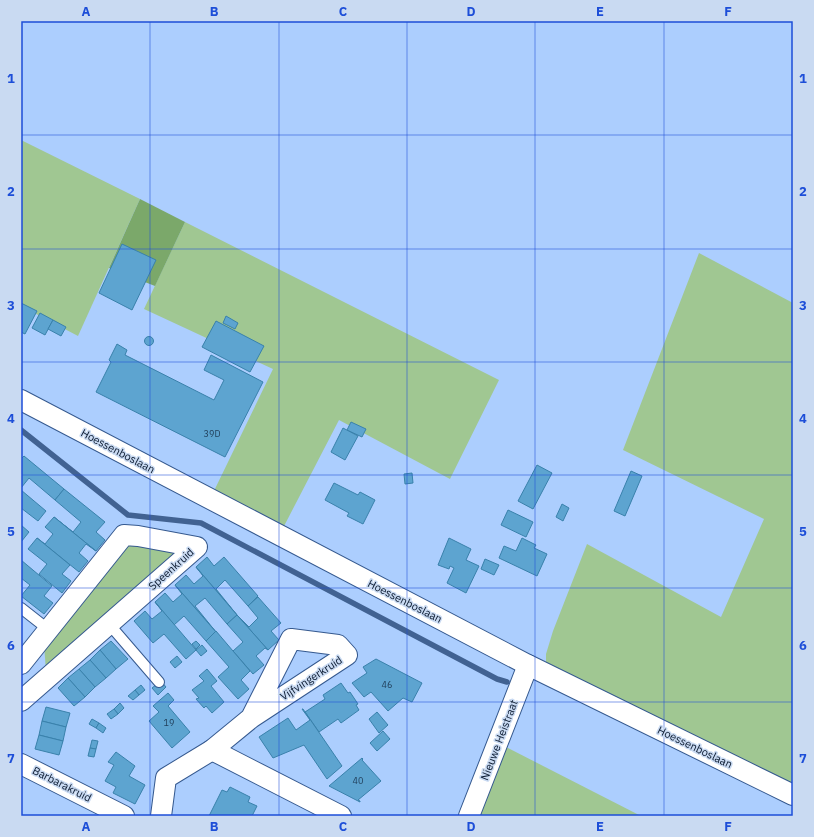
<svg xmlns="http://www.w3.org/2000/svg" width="814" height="837" font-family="'IBM Plex Sans',sans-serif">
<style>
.green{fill:#a0c792}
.forest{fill:#7ba86a}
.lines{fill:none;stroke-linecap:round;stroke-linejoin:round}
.stream{stroke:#416292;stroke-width:5.5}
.building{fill:#5da4d0;stroke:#3981ab}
.service-casing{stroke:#35598f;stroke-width:12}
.minor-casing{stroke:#35598f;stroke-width:22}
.service{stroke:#fff;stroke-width:10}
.minor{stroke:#fff;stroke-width:20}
.grid{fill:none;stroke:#1d4ed8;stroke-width:1;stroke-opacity:0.55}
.labels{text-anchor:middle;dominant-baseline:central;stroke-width:3;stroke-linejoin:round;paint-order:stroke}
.number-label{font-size:9px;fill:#1f3c57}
.street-label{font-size:11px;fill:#0a192f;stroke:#c9daf2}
.neatline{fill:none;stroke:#1d4ed8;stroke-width:1.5}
.grid-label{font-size:13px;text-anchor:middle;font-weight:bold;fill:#1d4ed8}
</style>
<rect width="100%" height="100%" fill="#accefe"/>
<g class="green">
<path d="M21,140l119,59 -62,137 -57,-30z"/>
<path d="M185,222l314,158 -49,99 -111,-59 -57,110 -69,-37 60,-124 -129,-60z"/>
<path d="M699,253l94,50v487l-247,-125v-11l7,-23 34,-87 134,73 43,-98 -141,-69z"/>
<path d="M129,544l46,5 4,6 -133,117 -2,-29z"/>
<path d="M504,746l137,70h-165z"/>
</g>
<path class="forest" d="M140,199l45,23 -30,64 -46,-18z"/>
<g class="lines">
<path class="stream" d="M21,430l107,85 73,8 296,156 10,3"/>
</g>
<g class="building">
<path d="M122,244l34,16 -24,50 -33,-17z"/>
<path d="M21,303l16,8 -12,23 -4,-2z"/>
<path d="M40,313l13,7 -8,15 -13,-7z"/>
<path d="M226,316l12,7 -3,6 -12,-6z"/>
<path d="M53,320l13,7 -5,9 -13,-7z"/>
<path d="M216,321l48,25 -14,26 -48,-25z"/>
<circle cx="149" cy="341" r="4.5"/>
<path d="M117,344l10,6 -2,5 89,45 10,-20 -20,-10 7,-15 52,27 -38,75 -129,-65 15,-30 -2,-2z"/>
<path d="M351,422l15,7 -4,8 -15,-7z"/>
<path d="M343,428l15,8 -13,24 -14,-8z"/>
<path d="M24,456l40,33 -9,11 -26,-22 -8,10v-29z"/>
<path d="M537,465l15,8 -19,36 -15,-8z"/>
<path d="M631,471l11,5 -17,40 -11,-5z"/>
<path d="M412,473l1,10 -8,1 -1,-10z"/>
<path d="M334,483l24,12 2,-3 15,8 -12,24 -16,-8 2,-3 -24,-13z"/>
<path d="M64,489l41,33 -9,10 9,8 -9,11 -42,-34 19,15 8,-10 -26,-22z"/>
<path d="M21,490l25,21 -8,10 -17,-13z"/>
<path d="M562,504l7,4 -6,13 -7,-4z"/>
<path d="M508,510l25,12 -7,15 -25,-12z"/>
<path d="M54,517l42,34 -10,-7 -7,9 9,8 -9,11 -42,-34 8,6 8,-10 -8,-7z"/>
<path d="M21,525l8,7 -8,10z"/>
<path d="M37,538l33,27 -8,9 9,7 -9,12 -23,-19 8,-10 -19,-15z"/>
<path d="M449,538l22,11 -5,11 13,6 -13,27 -19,-10 7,-15 -4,-2 -1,3 -11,-4z"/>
<path d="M522,538l14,7 -2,3 13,6 -10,22 -38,-18 5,-12 12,5z"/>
<path d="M207,557l7,9 10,-9 34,39 -10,10 -23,-26 -9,9 21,26 -41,-48z"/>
<path d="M485,559l14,6 -5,10 -13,-6z"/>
<path d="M21,560l31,26 -8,10 9,7 -9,11 -23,-18 9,-11 -9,-7z"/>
<path d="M196,567l41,48 -10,9 -22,-26 -10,8 21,26 -41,-47 11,-10 8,9 9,-8z"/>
<path d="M175,585l41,47 -10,9 -22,-25 -10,9 -19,-23 10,-9 8,9 9,-8z"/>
<path d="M258,597l23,26 -10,8 8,9 -11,10 -31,-35 12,12 9,-9 -10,-12z"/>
<path d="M155,602l41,48 -10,9 -22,-25 -11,9 -19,-22 11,-10 7,8 10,-8z"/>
<path d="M237,615l31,35 -3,-2 -9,8 8,9 -11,9 -20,-23 10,-9 -16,-18z"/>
<path d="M216,631l34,40 -9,9 8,9 -11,10 -20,-22 11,-10 -23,-26z"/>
<path d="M111,641l17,18 -12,10 -16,-19z"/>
<path d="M196,641l4,4 -4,4 -4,-5z"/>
<path d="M202,645l5,6 -6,5 -5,-6z"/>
<path d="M100,650l16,19 -10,9 -16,-18z"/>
<path d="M177,656l5,6 -7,6 -5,-6z"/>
<path d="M376,659l46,24 -10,19 -9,-4 -15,13 -17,-19 -7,5 -12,-14 15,-10 -4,-6z"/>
<path d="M90,660l16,18 -11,9 -16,-18z"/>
<path d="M79,669l16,18 -10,10 -17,-19z"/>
<path d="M207,669l10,12 -6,5 13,16 -12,11 -6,-7 -2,2 -8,-9 3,-1 -7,-8 12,-9 -5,-5z"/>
<path d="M68,678l17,19 -11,9 -16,-18z"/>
<path d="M161,681l5,6 -8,8 -6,-7z"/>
<path d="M341,683l7,10 2,-1 8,12 -2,1 3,5 -18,13 -3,-4 -19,13 -14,-20 20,-13 -2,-4z"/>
<path d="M141,685l4,5 -6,5 -4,-5z"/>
<path d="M135,690l4,5 -6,5 -5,-4z"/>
<path d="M168,693l6,7 -6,6 22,26 -18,16 -23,-27 10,-9 -6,-6z"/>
<path d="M120,703l4,5 -6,6 -4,-5z"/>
<path d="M46,707l24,6 -4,14 -24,-6z"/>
<path d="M114,709l4,5 -7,5 -4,-5z"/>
<path d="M302,709h1l39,57 -15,13 -23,-34 -31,13 -14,-21 29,-19 8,12 14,-10z"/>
<path d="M377,712l11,13 -9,8 -10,-14z"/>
<path d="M92,719l7,4 -3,5 -7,-4z"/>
<path d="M42,721l24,6 -3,14 -24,-6z"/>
<path d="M99,723l7,5 -3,5 -7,-5z"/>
<path d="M383,731l7,8 -13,12 -7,-8z"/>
<path d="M39,735l24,6 -4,14 -24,-6z"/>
<path d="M92,740l6,1 -2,8 -6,-1z"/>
<path d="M90,748l6,1 -2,8 -6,-1z"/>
<path d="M116,752l19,14 -6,10 16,9 -10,19 -22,-11 3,-6 -11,-6 9,-16 -6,-3z"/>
<path d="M362,758l1,1 -1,1 19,21 -23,19 2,1v1l-31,-16z"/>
<path d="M230,787l20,10 -2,5 9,4 -5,10h-43l13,-26 5,2z"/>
</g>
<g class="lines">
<g class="service-casing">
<g id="service">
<path d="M21,608l28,22"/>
<path d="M109,624l50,58"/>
</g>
</g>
<g class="minor-casing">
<g id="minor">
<path d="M21,400l507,265 265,130"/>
<path d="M21,664l103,-129 14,1 59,11 -176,154"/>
<path d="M212,750l129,66"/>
<path d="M21,764l103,52"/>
<path d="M161,816l5,-38 46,-28 39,-32 96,-63 -9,-10 -47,-6 -40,79"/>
<path d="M469,816l59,-151"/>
</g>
</g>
<use href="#service" class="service"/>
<use href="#minor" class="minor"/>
</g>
<path class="grid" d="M150,21v795M279,21v795M407,21v795M535,21v795M664,21v795M21,135h772M21,249h772M21,362h772M21,475h772M21,588h772M21,702h772"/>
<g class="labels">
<g class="number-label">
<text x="212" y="433">39D</text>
<text x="387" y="684">46</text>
<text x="169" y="722">19</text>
<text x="358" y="780">40</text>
</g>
<g class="street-label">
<text transform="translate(118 451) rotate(28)">Hoessenboslaan</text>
<text transform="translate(171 569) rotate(-42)">Speenkruid</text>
<text transform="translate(405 601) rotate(27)">Hoessenboslaan</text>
<text transform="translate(311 678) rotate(-33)">Vijfvingerkruid</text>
<text transform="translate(499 740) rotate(-69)">Nieuwe Heistraat</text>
<text transform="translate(695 747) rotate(26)">Hoessenboslaan</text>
<text transform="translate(62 784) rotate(27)">Barbarakruid</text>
</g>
</g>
<rect width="814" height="837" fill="none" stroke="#c9daf2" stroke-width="44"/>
<rect x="22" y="22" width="770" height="793" class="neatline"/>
<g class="grid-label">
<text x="86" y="16">A</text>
<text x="214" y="16">B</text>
<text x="343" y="16">C</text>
<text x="471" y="16">D</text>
<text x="600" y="16">E</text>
<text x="728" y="16">F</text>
<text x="11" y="83">1</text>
<text x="803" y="83">1</text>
<text x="11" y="196">2</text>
<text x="803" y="196">2</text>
<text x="11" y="310">3</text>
<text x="803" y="310">3</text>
<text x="11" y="423">4</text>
<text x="803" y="423">4</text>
<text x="11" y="536">5</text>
<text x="803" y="536">5</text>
<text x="11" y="650">6</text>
<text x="803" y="650">6</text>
<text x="11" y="763">7</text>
<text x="803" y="763">7</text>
<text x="86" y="831">A</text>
<text x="214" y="831">B</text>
<text x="343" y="831">C</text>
<text x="471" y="831">D</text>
<text x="600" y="831">E</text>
<text x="728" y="831">F</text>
</g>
</svg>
